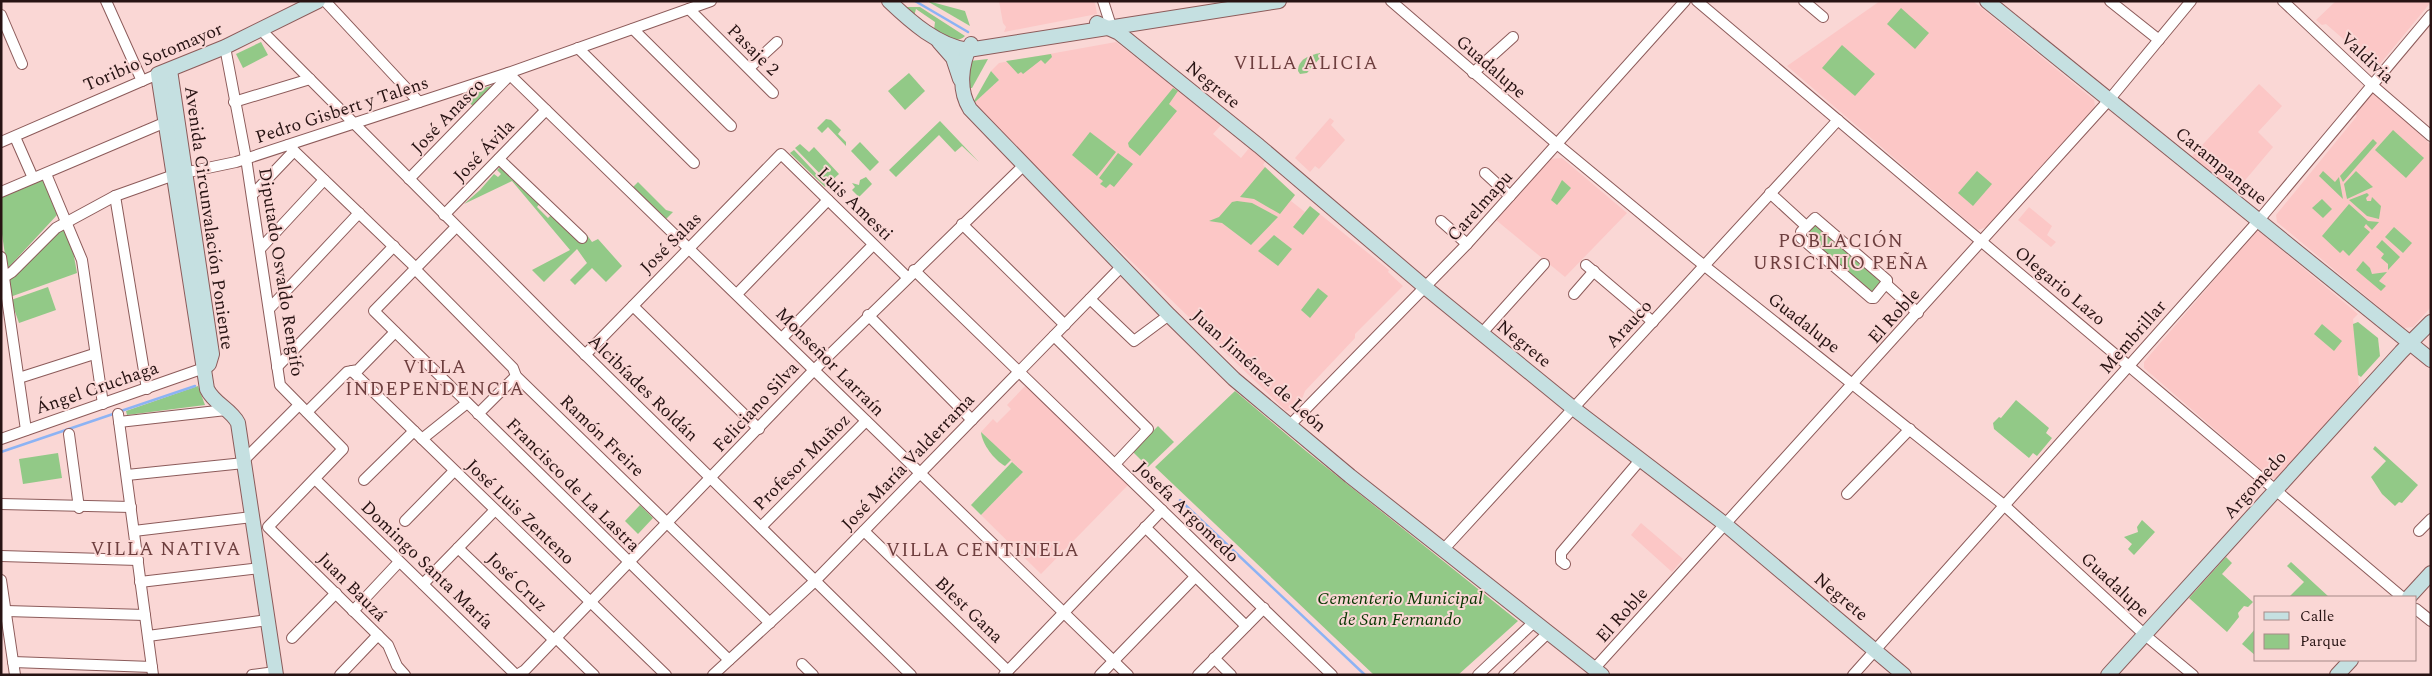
<svg xmlns="http://www.w3.org/2000/svg" width="2432" height="676" font-family="Spectral,serif">
<style>
.built{fill:#fcc7c6}
.green{fill:#92c987}
.lines{fill:none;stroke-linecap:round;stroke-linejoin:round}
.stream{stroke:#8cb3f4;stroke-width:2.5}
.street-casing{stroke:#8c5b5a;stroke-width:12}
.secondary-casing{stroke:#8c5b5a;stroke-width:16}
.street{stroke:#fff;stroke-width:10}
.secondary{stroke:#c5e0e1;stroke-width:14}
.labels{text-anchor:middle;dominant-baseline:central;stroke-width:4;stroke-linejoin:round;paint-order:stroke}
.street-label{font-size:18px;fill:#271313;stroke:#fad7d5}
.park-label{font-size:18px;font-style:italic;fill:#073600;stroke:#fad7d5}
.neighbourhood-label{font-size:19px;letter-spacing:1px;fill:#6d3e3e;stroke:#fad7d5}
</style>
<rect width="100%" height="100%" fill="#fad7d5"/>
<g class="built">
<path d="M999,1h93l3,2 2,11 -93,18 2,-5 -3,-4z"/>
<path d="M1880,1h93l121,99 1,6 -33,40 -75,81 -9,3 -191,-164z"/>
<path d="M2336,1h95v1l-56,68h-3l-12,-10 3,-4 -37,-32 -4,1 -6,-5z"/>
<path d="M1116,42l106,82 -9,10 28,24 9,-11 16,13 -3,5 32,30 -4,6 14,11 5,-6 79,64 -1,2 15,14 -48,48v4l-50,53 -3,8 -10,11 -6,1 -247,-239 -65,-69 25,-23 -8,-9 8,-8z"/>
<path d="M2259,84l23,22 -24,26 15,15 -37,44 -44,-35z"/>
<path d="M2374,91l57,54v162l-18,20 -9,1 -127,-106 -1,-7 81,-99 -2,-2z"/>
<path d="M1330,118l4,3 -3,4 14,15 -26,29 -4,-3 -5,6 -15,-14z"/>
<path d="M1562,158l65,55 -62,64 -69,-57 53,-61z"/>
<path d="M2029,207l23,19 -5,9 9,7 -5,5 -33,-27z"/>
<path d="M2256,231l4,1 98,82 -5,5 6,67 -82,92 -5,1 -128,-111v-6z"/>
<path d="M1026,385l103,99 -88,90 -60,-59 42,-43 -42,-40 12,-13 4,4 14,-14 -4,-4z"/>
<path d="M1641,523l42,36 -11,13 -41,-37z"/>
</g>
<g class="green">
<path d="M928,1l37,10 5,15 -43,-25z"/>
<path d="M904,7h16l45,29c-9,9 -21,-1 -31,-6l1,-8 -19,-13 -2,7z"/>
<path d="M1901,8l28,25 -14,16 -28,-25z"/>
<path d="M261,42l7,13 -25,13 -7,-14z"/>
<path d="M1842,45l33,29 -20,22 -33,-28z"/>
<path d="M1320,53v5l-13,15 -7,1 -2,-3c0,-12 12,-16 22,-18z"/>
<path d="M1051,54l1,3 -7,7 -4,-4 -18,14 -2,-2 -3,2 -12,-13z"/>
<path d="M988,59l-16,29h-4l2,-27z"/>
<path d="M991,71l8,9 -25,23v-2z"/>
<path d="M909,73l16,18 -20,19 -17,-19z"/>
<path d="M496,84l-22,23 -12,-11z"/>
<path d="M1173,88l5,3 -9,13 8,7 -37,45 -11,-9 -1,-4z"/>
<path d="M826,119l5,1 10,10 -3,4 8,8v4l-18,-19 -6,6 -5,-5z"/>
<path d="M940,121l39,41 -17,-16 -7,6 -16,-17 -43,42 -7,-7z"/>
<path d="M2393,130l31,28 -18,20 -31,-28z"/>
<path d="M1090,132l26,20 -19,24 -25,-21z"/>
<path d="M2373,139l4,4 -34,39 -3,-6z"/>
<path d="M860,142l19,20 -9,9 -19,-20z"/>
<path d="M800,144l9,8 5,-5 25,27 -10,9 -34,-35z"/>
<path d="M794,150l33,35 -2,2 -35,-34z"/>
<path d="M1118,153l15,11 -19,23 -4,-3 -4,4 -6,-4 3,-3 -4,-3z"/>
<path d="M501,166l40,36 -4,5 11,11 5,-5 28,27 6,-5 5,7 6,-3 24,27 -16,16 -14,-14 -17,17 -5,-5 17,-17 -10,-14 -33,33 -12,-12 38,-20 -58,-69 -48,23 16,-14 14,-16 4,3 3,-3 -4,-4z"/>
<path d="M1265,167l30,28 -15,19 -26,-15 -14,-2z"/>
<path d="M1977,171l15,13 -19,22 -15,-13z"/>
<path d="M2323,171l12,11 4,-5 4,22 -24,-23z"/>
<path d="M2356,171l17,16 -26,12 -3,-15z"/>
<path d="M866,177l6,7 -13,13 -7,-7 3,-3 -3,-4 7,2 1,-5z"/>
<path d="M43,180l14,35 -50,54 -6,-42v-31z"/>
<path d="M1562,180l9,8 -14,17 -6,-5z"/>
<path d="M638,182l28,28 7,2 -7,7 -33,-32z"/>
<path d="M2367,193l2,2 -3,3 1,3h4l1,-4 9,9 -2,13 -12,-3 -18,-16z"/>
<path d="M2322,199l10,10 -9,9 -11,-10z"/>
<path d="M1237,201l15,2 26,14 -27,28 -29,-22 -13,-2 10,-4 13,-15z"/>
<path d="M2349,204l19,17 11,1 -7,8 -6,-6 -2,3 6,5 -21,24 -6,-6 -3,3 -18,-17z"/>
<path d="M1310,206l10,8 -17,21 -10,-8z"/>
<path d="M1814,222l68,60 -7,10h-4l-67,-57z"/>
<path d="M2394,227l18,16 -9,10 -18,-16z"/>
<path d="M64,229l9,22 4,22 -67,24 -1,-16 46,-48z"/>
<path d="M1274,235l18,14 -14,17 -20,-15z"/>
<path d="M2382,240l18,17 -12,13v-6l-7,-6 3,-4 -8,-7z"/>
<path d="M2363,261l7,7 2,6 15,-2 -8,9 7,5 -5,5 -25,-21z"/>
<path d="M48,287l8,23 -37,13 -8,-23z"/>
<path d="M1318,288l10,8 -18,22 -9,-8z"/>
<path d="M2358,322l20,16 2,18 -19,21 -3,-2 -5,-51z"/>
<path d="M2322,324l20,17 -8,10 -20,-17z"/>
<path d="M198,386l7,19 -78,10 -1,-4z"/>
<path d="M1235,391l71,60 212,170 -60,54h-84l-219,-208z"/>
<path d="M2016,400l33,28 -3,5 6,5 -15,18 -4,-3 -4,5 -35,-29 -1,-6 6,-6 2,1z"/>
<path d="M1158,426l16,16 -26,25 -15,-15z"/>
<path d="M981,432l30,28 -6,6c-11,-6 -23,-22 -24,-34z"/>
<path d="M2375,446l43,39 -16,18 -3,-1 -4,4 -13,-12 -11,-17 15,-16 -13,-12z"/>
<path d="M58,453l4,25 -39,6 -4,-25z"/>
<path d="M1012,462l11,10 -42,43 -10,-10z"/>
<path d="M640,505l13,13 -15,16 -13,-13z"/>
<path d="M2142,520l13,12 -21,23 -6,-6 4,-5 -8,-7 14,-5 -1,-5z"/>
<path d="M2226,557l6,6 -10,11 31,28 -5,5 -4,-1 -6,7 1,4 -12,15 -38,-34z"/>
<path d="M2291,562l38,35h-40l15,-15 -17,-16z"/>
<path d="M2256,628v28l-14,-12z"/>
</g>
<g class="lines">
<g class="stream">
<path d="M915,1l53,31"/>
<path d="M121,411l74,-25"/>
<path d="M1,452l115,-39"/>
<path d="M1180,500l185,175"/>
</g>
<g class="street-casing">
<g id="street">
<path d="M106,1l36,80"/>
<path d="M325,1l94,101"/>
<path d="M1103,1l9,28"/>
<path d="M1391,1l166,143 139,115 309,247 140,129 48,40"/>
<path d="M1697,1l705,596"/>
<path d="M1804,1l19,16"/>
<path d="M2110,1l49,39"/>
<path d="M2283,1l89,84 59,51"/>
<path d="M689,9l84,84"/>
<path d="M1,15l21,49"/>
<path d="M260,29l296,297 355,349"/>
<path d="M633,29l98,97"/>
<path d="M225,47l21,111 34,227 63,64 -75,78 120,118 9,21 8,9"/>
<path d="M578,48l116,115"/>
<path d="M749,68l28,-26"/>
<path d="M508,73l620,602"/>
<path d="M1473,73l40,-36"/>
<path d="M234,102l76,-23"/>
<path d="M15,137l18,41"/>
<path d="M1,142l157,-68"/>
<path d="M288,145l128,123"/>
<path d="M499,159l83,79"/>
<path d="M1485,173l25,23"/>
<path d="M46,174l36,86 21,144"/>
<path d="M409,179l101,-104"/>
<path d="M1,192l165,-70"/>
<path d="M1770,193l36,33"/>
<path d="M252,195l42,-44"/>
<path d="M115,196l32,193"/>
<path d="M444,215l102,-105"/>
<path d="M1815,218l72,62v2l-13,16h-3l-70,-60v-6z"/>
<path d="M1441,221l26,23"/>
<path d="M962,224l103,101"/>
<path d="M456,227l-82,84 355,349"/>
<path d="M260,249l64,-69"/>
<path d="M1,257l25,173"/>
<path d="M1586,265l67,57"/>
<path d="M415,269l98,99 3,8 254,247"/>
<path d="M914,270l418,405"/>
<path d="M1,279l11,-7 44,-44 59,-32 59,-21 62,-13 272,-89 203,-72"/>
<path d="M1886,284l32,29"/>
<path d="M737,294l91,-94"/>
<path d="M1574,294l20,-23"/>
<path d="M1090,299l44,42 35,-26"/>
<path d="M633,306l126,123"/>
<path d="M269,309l90,-96"/>
<path d="M868,315l104,105"/>
<path d="M1482,333l62,-69"/>
<path d="M1054,336l94,93 -33,35"/>
<path d="M782,338l91,-93"/>
<path d="M585,355l196,-201 126,123"/>
<path d="M277,367l117,-121"/>
<path d="M352,371l314,304"/>
<path d="M19,378l75,-24"/>
<path d="M307,412l40,-40 11,-2 37,-38"/>
<path d="M118,414l35,261"/>
<path d="M478,414l38,-38"/>
<path d="M119,422l107,-12"/>
<path d="M1290,425l177,-181 218,-243"/>
<path d="M69,434l10,74"/>
<path d="M1,439l203,-71"/>
<path d="M422,439l45,-36"/>
<path d="M244,460l55,-55"/>
<path d="M127,475l117,-12"/>
<path d="M315,479l201,196"/>
<path d="M364,480l50,-49"/>
<path d="M1847,494l63,-65"/>
<path d="M1,504l130,3"/>
<path d="M405,521l49,-50"/>
<path d="M761,527l105,-106"/>
<path d="M1145,527l101,99"/>
<path d="M134,531l118,-14"/>
<path d="M864,531l144,140"/>
<path d="M2419,531l12,-12"/>
<path d="M458,548l96,92"/>
<path d="M1443,550l395,-430"/>
<path d="M1,556l137,4"/>
<path d="M1565,564l-4,-3v-8l80,-94"/>
<path d="M1,580l14,95"/>
<path d="M140,582l120,-14"/>
<path d="M423,584l71,-73"/>
<path d="M2416,609l15,12"/>
<path d="M6,611l139,4"/>
<path d="M353,611l46,-49"/>
<path d="M148,636l120,-16"/>
<path d="M292,638l44,-45"/>
<path d="M556,638l38,37"/>
<path d="M1214,658l17,17"/>
<path d="M13,662l139,5"/>
<path d="M802,664l11,11"/>
<path d="M1594,669l515,-569 82,-99"/>
<path d="M252,675l23,-3"/>
<path d="M340,675l38,-40"/>
<path d="M517,675l8,-5 289,-300 209,-204"/>
<path d="M713,675l102,-94 306,-314"/>
<path d="M1004,675l158,-165"/>
<path d="M1100,675l95,-98"/>
<path d="M1198,675l66,-67"/>
<path d="M1478,675l56,-53"/>
<path d="M1504,675l44,-42"/>
<path d="M1853,675l406,-455 172,-205"/>
</g>
</g>
<g class="secondary-casing">
<g id="secondary">
<path d="M889,1c22,21 49,45 79,49l311,-49"/>
<path d="M1987,1l444,359"/>
<path d="M1097,23l22,10 140,113 167,142 147,120 153,117 178,150"/>
<path d="M939,42l14,16 7,21"/>
<path d="M971,44c-10,20 -13,46 -1,65l199,206 65,64 116,97 252,199"/>
<path d="M170,70l42,284 -3,10 -5,4"/>
<path d="M2409,597l22,-24"/>
<path d="M276,675l-38,-252c-7,-14 -24,-19 -31,-34l-49,-315 67,-27 93,-46"/>
<path d="M2108,675l293,-323 30,-30"/>
<path d="M2337,675l14,-15"/>
</g>
</g>
<use href="#street" class="street"/>
<use href="#secondary" class="secondary"/>
</g>
<g class="labels">
<g class="street-label">
<text transform="translate(753 50) rotate(45)">Pasaje 2</text>
<text transform="translate(153 57) rotate(-23)">Toribio Sotomayor</text>
<text transform="translate(2367 58) rotate(43)">Valdivia</text>
<text transform="translate(1491 67) rotate(41)">Guadalupe</text>
<text transform="translate(1213 85) rotate(39)">Negrete</text>
<text transform="translate(342 110) rotate(-18)">Pedro Gisbert y Talens</text>
<text transform="translate(448 116) rotate(-46)">José Anasco</text>
<text transform="translate(484 151) rotate(-46)">José Ávila</text>
<text transform="translate(2221 166) rotate(39)">Carampangue</text>
<text transform="translate(855 204) rotate(44)">Luis Amesti</text>
<text transform="translate(1480 206) rotate(-48)">Carelmapu</text>
<text transform="translate(209 218) rotate(82)">Avenida Circunvalación Poniente</text>
<text transform="translate(671 243) rotate(-45)">José Salas</text>
<text transform="translate(281 272) rotate(81)">Diputado Osvaldo Rengifo</text>
<text transform="translate(2060 286) rotate(40)">Olegario Lazo</text>
<text transform="translate(1894 316) rotate(-48)">El Roble</text>
<text transform="translate(1804 323) rotate(38)">Guadalupe</text>
<text transform="translate(1629 324) rotate(-47)">Arauco</text>
<text transform="translate(2133 337) rotate(-49)">Membrillar</text>
<text transform="translate(1524 344) rotate(39)">Negrete</text>
<text transform="translate(830 362) rotate(45)">Monseñor Larraín</text>
<text transform="translate(1259 371) rotate(42)">Juan Jiménez de León</text>
<text transform="translate(97 388) rotate(-19)">Ángel Cruchaga</text>
<text transform="translate(643 388) rotate(44)">Alcibíades Roldán</text>
<text transform="translate(756 407) rotate(-47)">Feliciano Silva</text>
<text transform="translate(602 436) rotate(44)">Ramón Freire</text>
<text transform="translate(802 462) rotate(-45)">Profesor Muñoz</text>
<text transform="translate(908 462) rotate(-46)">José María Valderrama</text>
<text transform="translate(573 485) rotate(45)">Francisco de La Lastra</text>
<text transform="translate(2255 485) rotate(-48)">Argomedo</text>
<text transform="translate(520 512) rotate(44)">José Luis Zenteno</text>
<text transform="translate(1187 512) rotate(44)">Josefa Argomedo</text>
<text transform="translate(427 565) rotate(44)">Domingo Santa María</text>
<text transform="translate(517 582) rotate(44)">José Cruz</text>
<text transform="translate(2115 585) rotate(43)">Guadalupe</text>
<text transform="translate(352 587) rotate(45)">Juan Bauzá</text>
<text transform="translate(1841 597) rotate(40)">Negrete</text>
<text transform="translate(969 610) rotate(44)">Blest Gana</text>
<text transform="translate(1622 615) rotate(-48)">El Roble</text>
</g>
<g class="park-label">
<text x="1400" y="598">Cementerio Municipal<tspan x="1400" dy="21">de San Fernando</tspan></text>
</g>
<g class="neighbourhood-label">
<text x="1306" y="63">VILLA ALICIA</text>
<text x="1841" y="241">POBLACIÓN<tspan x="1841" dy="22">URSICINIO PEÑA</tspan></text>
<text x="435" y="367">VILLA<tspan x="435" dy="22">INDEPENDENCIA</tspan></text>
<text x="166" y="549">VILLA NATIVA</text>
<text x="983" y="550">VILLA CENTINELA</text>
</g>
</g>
<rect width="2432" height="676" fill="none" stroke="#271313" stroke-width="5"/>
<rect x="2254" y="596" width="162" height="65" fill="#fad7d5" stroke="#a68987"/>
<rect x="2264" y="612" width="25" height="8" fill="#c5e0e1" stroke="#a68987"/>
<text x="2300" y="621" font-size="15" fill="#271313">Calle</text>
<rect x="2264" y="634" width="25" height="15" fill="#92c987" stroke="#a68987"/>
<text x="2300" y="646" font-size="15" fill="#271313">Parque</text>
</svg>
